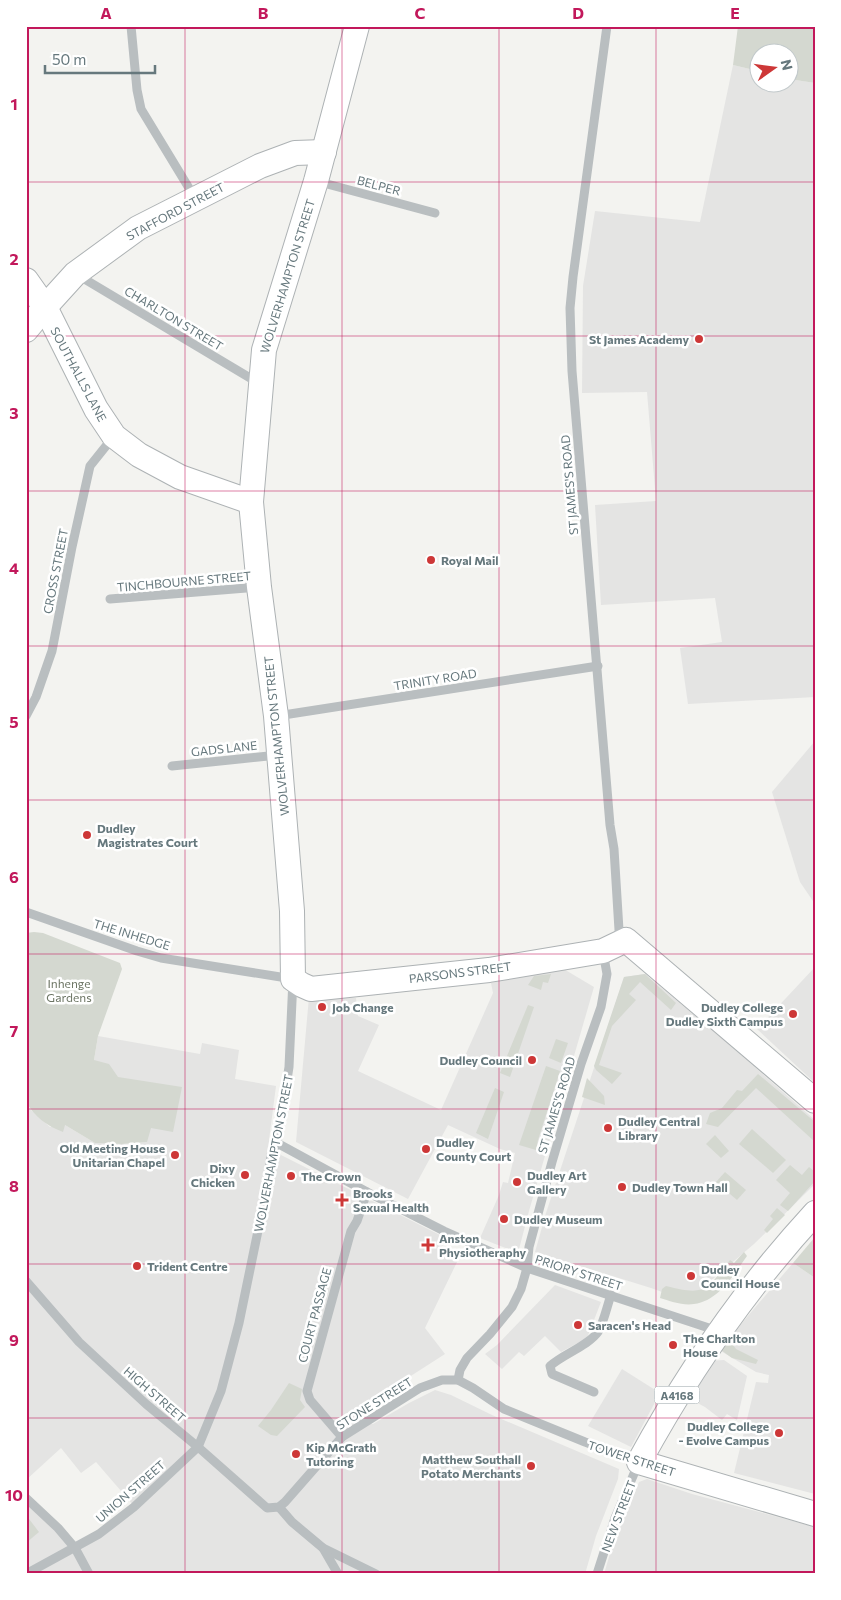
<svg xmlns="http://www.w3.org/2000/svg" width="841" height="1600" font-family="Commissioner,sans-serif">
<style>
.built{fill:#e4e4e3}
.green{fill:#d4d8d0}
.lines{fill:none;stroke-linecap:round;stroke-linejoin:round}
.major-casing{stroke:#adb2b4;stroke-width:26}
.minor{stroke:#b9bec0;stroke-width:9}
.major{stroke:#fff;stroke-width:24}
.grid{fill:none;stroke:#c2185b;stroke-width:1;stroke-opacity:0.55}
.poi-dot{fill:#cd3737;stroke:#fff;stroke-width:2}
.labels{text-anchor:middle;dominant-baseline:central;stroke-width:5;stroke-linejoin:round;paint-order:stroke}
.shield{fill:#fff;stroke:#94a0a4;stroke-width:1}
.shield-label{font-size:11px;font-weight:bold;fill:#66787d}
.street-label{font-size:12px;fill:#66787d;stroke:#fff}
.poi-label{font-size:12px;font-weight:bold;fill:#66787d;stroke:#fff;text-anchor:start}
.park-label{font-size:12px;fill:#6c7564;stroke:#fff}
.neatline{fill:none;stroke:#c2185b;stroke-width:2}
.grid-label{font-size:16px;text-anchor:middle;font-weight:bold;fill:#c2185b}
</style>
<rect width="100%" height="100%" fill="#f3f3f0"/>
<g class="built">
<path d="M733,65l25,6v11h30l1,-3 26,4v562l-2,1 2,51 -127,7 -8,-56 42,-6 -7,-44 -114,7 -6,-100 61,-4 -9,-109 -65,1 1,-107 12,-75 105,11z"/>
<path d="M815,741v163l-15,-22 -28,-90z"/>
<path d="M815,967v116l-58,-54z"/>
<path d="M562,968l32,19 -65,224 -11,42 -38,-15 19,-43 4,-13 5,1 7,-30 -15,-4 -52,-24 -40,74 -112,-57 13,-145 47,1 2,18 21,9 -21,46 83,39 52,-117 -2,-10z"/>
<path d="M645,974l79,66 91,80v64l-61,60 -67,57 -36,-13 -116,-36 11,-39 78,-236z"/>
<path d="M98,1036l102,18 2,-11 37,7 -4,29 41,7 -7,54 12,15 159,80 5,5 -4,9 18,9 -34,70 20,26 -81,52 -1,16 10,2 36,-21 26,-13 16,5 41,20 127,54 -1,10 -22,57 -11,38h-559v-76l49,50 59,-42 -38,-44 -15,11 -20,-25 -35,32v-378l5,8 19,17 15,-2 30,18 27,1 25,-2 -53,-82z"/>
<path d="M793,1263l22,15v216l-81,-21 22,-91 12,1 1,-8 -13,-3 -37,-22z"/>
<path d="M555,1285l46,17 -14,36 -26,14 -16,-16 -21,20 -5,-4 -17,17 -17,-15 12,-9z"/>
<path d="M724,1360l23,16 -10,44 -10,-6 -5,6 -17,-13 -17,-9 22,-37z"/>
<path d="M622,1369l38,24 -29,54 -43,-21z"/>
<path d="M647,1479l45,15 123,33v47h-211l7,-24 28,-68z"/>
</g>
<g class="green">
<path d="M738,26h77v57l-26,-4 -1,-27h-30v19l-25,-6z"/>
<path d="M34,932l9,1 77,30 2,6 -24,67 -4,24 15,4 9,13 64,10 -9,45 -22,-4 -4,14 -25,2 -27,-1 -30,-18 -2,7c-16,-6 -28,-15 -37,-30v-169z"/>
<path d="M551,974l-3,9 -5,-1 -2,8 -13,-5 6,-9z"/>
<path d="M645,974l31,29 -5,7 -31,-28 -11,12 7,6 -24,26 -13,39 23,8 -10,11 -16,-14 -2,-4 30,-89z"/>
<path d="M528,1005l6,2 -24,70 -10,-4z"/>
<path d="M556,1039l12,4 -7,20 -12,-5z"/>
<path d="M546,1066l14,5 -22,69 -2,10 -17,-5z"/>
<path d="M758,1074l57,48v20l-59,-54 -38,39 -12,-3 4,-11 12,-5 15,-18 5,1z"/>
<path d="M587,1078l17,18 1,9 -23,-8z"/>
<path d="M495,1088l9,4 -16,47 -12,-6z"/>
<path d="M752,1129l34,31 -13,13 -34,-29z"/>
<path d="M715,1135l14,16 -8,7 -15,-14z"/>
<path d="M790,1165l12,10 7,-8 6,5v9l-27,30 -8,-6 10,-12 -14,-13z"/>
<path d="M725,1172l21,18 -9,10 -21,-18z"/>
<path d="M777,1208l8,7 -18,18 -3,-3 9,-11 -3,-3z"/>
<path d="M815,1237v41l-22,-15z"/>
<path d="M744,1252l3,4c-13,18 -28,45 -53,48 -11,2 -24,-3 -34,-6l2,-9 4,-3c39,10 40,5 64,-26l4,3z"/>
<path d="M732,1335l1,10 3,4 22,11 -2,4 -24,-6 -11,-8z"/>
<path d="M289,1383l13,6 -2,11 5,7 -28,29 -6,-1 -13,-9 13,-16z"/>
<path d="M26,1515l13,17 -13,11z"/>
</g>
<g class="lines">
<g class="major-casing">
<g id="major">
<path d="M357,26l-41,155 -52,169 -13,152 8,85 17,129 16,195 1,68 9,6 9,4 178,-19 114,-19 23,-11 189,161"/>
<path d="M26,280l19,27 51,102 18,27 25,19 41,22 71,25"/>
<path d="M26,330l19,-23 30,-33 63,-46 122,-62 35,-13 29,-1"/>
<path d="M815,1213c-69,75 -127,159 -176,249l176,52"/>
</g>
</g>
<g class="minor">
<path d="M131,26l6,64 4,19 54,89"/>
<path d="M607,26l-34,251 -3,31 2,63 38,454 4,24 5,81 7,10"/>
<path d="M316,181l119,32"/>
<path d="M76,274l184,110"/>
<path d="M110,599l149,-12"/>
<path d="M26,716l10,-19 16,-46 20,-104 18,-81 24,-30"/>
<path d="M277,716l321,-50"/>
<path d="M172,766l106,-11"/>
<path d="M26,912l111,39 24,7 132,21 -4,88 -12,76 -6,12 -5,37 -27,131 -18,68 -23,56 -64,60 -35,27 -73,40"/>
<path d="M277,1143l90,49 77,39 83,37 191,63"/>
<path d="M26,1281l53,61 67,62 52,43 69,61 12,-1 6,-5 57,-65 78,-49 22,-8h16l15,8 31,21 81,33 54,20 -24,56 -18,56"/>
<path d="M458,1380l2,-10 7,-12 23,-24 22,-27 9,-18 6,-21 2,-21 23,-85 29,-98 20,-57 6,-33 -4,-22"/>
<path d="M594,1392l-42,-18 -2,-8c13,-12 38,-20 48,-34 6,-10 9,-26 13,-37"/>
<path d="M342,1437l-32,-37 -3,-9 44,-160 6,-10 10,-29"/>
<path d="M26,1498l32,30 17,20 14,26"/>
<path d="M279,1507l13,15 31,26 53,26"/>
<path d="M323,1548l15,26"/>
</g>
<use href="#major" class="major"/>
</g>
<path class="grid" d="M185,26v1548M342,26v1548M499,26v1548M656,26v1548M26,182h789M26,336h789M26,491h789M26,646h789M26,800h789M26,954h789M26,1109h789M26,1264h789M26,1418h789"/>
<g class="poi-dot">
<circle cx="699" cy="339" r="5"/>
<circle cx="431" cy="560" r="5"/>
<circle cx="87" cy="835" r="5"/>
<circle cx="322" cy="1007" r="5"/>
<circle cx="793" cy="1014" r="5"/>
<circle cx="532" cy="1060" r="5"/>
<circle cx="608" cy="1128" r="5"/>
<circle cx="426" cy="1149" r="5"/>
<circle cx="175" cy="1155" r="5"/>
<circle cx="245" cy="1175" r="5"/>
<circle cx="291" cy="1176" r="5"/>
<circle cx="517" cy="1182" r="5"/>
<circle cx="622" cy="1187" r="5"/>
<path d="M339.5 1192.5h5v5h5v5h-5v5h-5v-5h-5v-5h5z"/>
<circle cx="504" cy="1219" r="5"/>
<path d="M425.5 1237.5h5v5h5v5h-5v5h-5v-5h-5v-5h5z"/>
<circle cx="137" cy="1266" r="5"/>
<circle cx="691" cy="1276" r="5"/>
<circle cx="578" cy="1325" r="5"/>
<circle cx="673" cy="1345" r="5"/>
<circle cx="779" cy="1433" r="5"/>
<circle cx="296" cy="1454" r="5"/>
<circle cx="531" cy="1466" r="5"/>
</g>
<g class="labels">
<rect class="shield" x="654.5" y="1386.5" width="45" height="17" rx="4"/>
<g class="shield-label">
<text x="677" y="1395">A4168</text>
</g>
<g class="street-label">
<text transform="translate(379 185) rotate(15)">BELPER</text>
<text transform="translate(175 211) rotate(-28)">STAFFORD STREET</text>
<text transform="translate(287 276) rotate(-73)">WOLVERHAMPTON STREET</text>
<text transform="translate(174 318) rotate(31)">CHARLTON STREET</text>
<text transform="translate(79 374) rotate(62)">SOUTHALLS LANE</text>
<text transform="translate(569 485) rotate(-95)">ST JAMES'S ROAD</text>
<text transform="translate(55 571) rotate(-79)">CROSS STREET</text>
<text transform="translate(184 581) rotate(-5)">TINCHBOURNE STREET</text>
<text transform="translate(435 679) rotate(-9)">TRINITY ROAD</text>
<text transform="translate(276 736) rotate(-96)">WOLVERHAMPTON STREET</text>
<text transform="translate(224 748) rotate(-6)">GADS LANE</text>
<text transform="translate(132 934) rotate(17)">THE INHEDGE</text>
<text transform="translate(460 972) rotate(-7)">PARSONS STREET</text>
<text transform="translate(556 1105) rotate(-73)">ST JAMES'S ROAD</text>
<text transform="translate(273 1153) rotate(-79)">WOLVERHAMPTON STREET</text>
<text transform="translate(579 1272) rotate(18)">PRIORY STREET</text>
<text transform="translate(314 1315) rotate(-75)">COURT PASSAGE</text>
<text transform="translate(155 1394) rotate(41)">HIGH STREET</text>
<text transform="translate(374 1403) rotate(-32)">STONE STREET</text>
<text transform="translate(632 1458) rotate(18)">TOWER STREET</text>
<text transform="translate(130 1491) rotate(-41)">UNION STREET</text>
<text transform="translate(618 1516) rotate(-69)">NEW STREET</text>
</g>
<g class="poi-label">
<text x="689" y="339" text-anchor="end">St James Academy</text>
<text x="441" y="560">Royal Mail</text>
<text x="97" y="828">Dudley<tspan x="97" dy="14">Magistrates Court</tspan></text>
<text x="332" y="1007">Job Change</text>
<text x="783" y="1007" text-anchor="end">Dudley College<tspan x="783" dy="14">Dudley Sixth Campus</tspan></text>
<text x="522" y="1060" text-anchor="end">Dudley Council</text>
<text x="618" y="1121">Dudley Central<tspan x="618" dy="14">Library</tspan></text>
<text x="436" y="1142">Dudley<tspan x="436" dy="14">County Court</tspan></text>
<text x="165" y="1148" text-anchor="end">Old Meeting House<tspan x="165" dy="14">Unitarian Chapel</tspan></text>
<text x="235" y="1168" text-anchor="end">Dixy<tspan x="235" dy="14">Chicken</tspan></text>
<text x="527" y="1175">Dudley Art<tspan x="527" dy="14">Gallery</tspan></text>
<text x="301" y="1176">The Crown</text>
<text x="632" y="1187">Dudley Town Hall</text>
<text x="353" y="1193">Brooks<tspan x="353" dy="14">Sexual Health</tspan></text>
<text x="514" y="1219">Dudley Museum</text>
<text x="439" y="1238">Anston<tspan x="439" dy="14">Physiotheraphy</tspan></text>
<text x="147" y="1266">Trident Centre</text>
<text x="701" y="1269">Dudley<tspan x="701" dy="14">Council House</tspan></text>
<text x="588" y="1325">Saracen's Head</text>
<text x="683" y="1338">The Charlton<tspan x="683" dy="14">House</tspan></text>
<text x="769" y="1426" text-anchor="end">Dudley College<tspan x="769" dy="14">- Evolve Campus</tspan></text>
<text x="306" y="1447">Kip McGrath<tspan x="306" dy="14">Tutoring</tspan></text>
<text x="521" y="1459" text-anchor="end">Matthew Southall<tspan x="521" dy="14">Potato Merchants</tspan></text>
</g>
<g class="park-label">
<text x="69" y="983">Inhenge<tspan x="69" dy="14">Gardens</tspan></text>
</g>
</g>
<rect width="841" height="1600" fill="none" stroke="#ffffff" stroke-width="55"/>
<g transform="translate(774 68) rotate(76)"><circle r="24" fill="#ffffff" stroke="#c2c9cb"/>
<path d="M0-4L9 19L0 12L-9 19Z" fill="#cd3737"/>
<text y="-8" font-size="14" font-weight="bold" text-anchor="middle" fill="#66787d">N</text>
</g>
<path d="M45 65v8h110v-8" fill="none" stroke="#66787d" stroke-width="2.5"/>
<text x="52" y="65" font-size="15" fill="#66787d" stroke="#ffffff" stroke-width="4" paint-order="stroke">50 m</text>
<rect x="28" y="28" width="786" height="1544" class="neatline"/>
<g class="grid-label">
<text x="106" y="19">A</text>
<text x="263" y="19">B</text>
<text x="420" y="19">C</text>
<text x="578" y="19">D</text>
<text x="735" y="19">E</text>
<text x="14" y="110">1</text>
<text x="14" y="265">2</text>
<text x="14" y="419">3</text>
<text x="14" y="574">4</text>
<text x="14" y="728">5</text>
<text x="14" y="883">6</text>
<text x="14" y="1037">7</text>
<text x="14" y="1192">8</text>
<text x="14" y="1346">9</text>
<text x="14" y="1501">10</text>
</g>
</svg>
